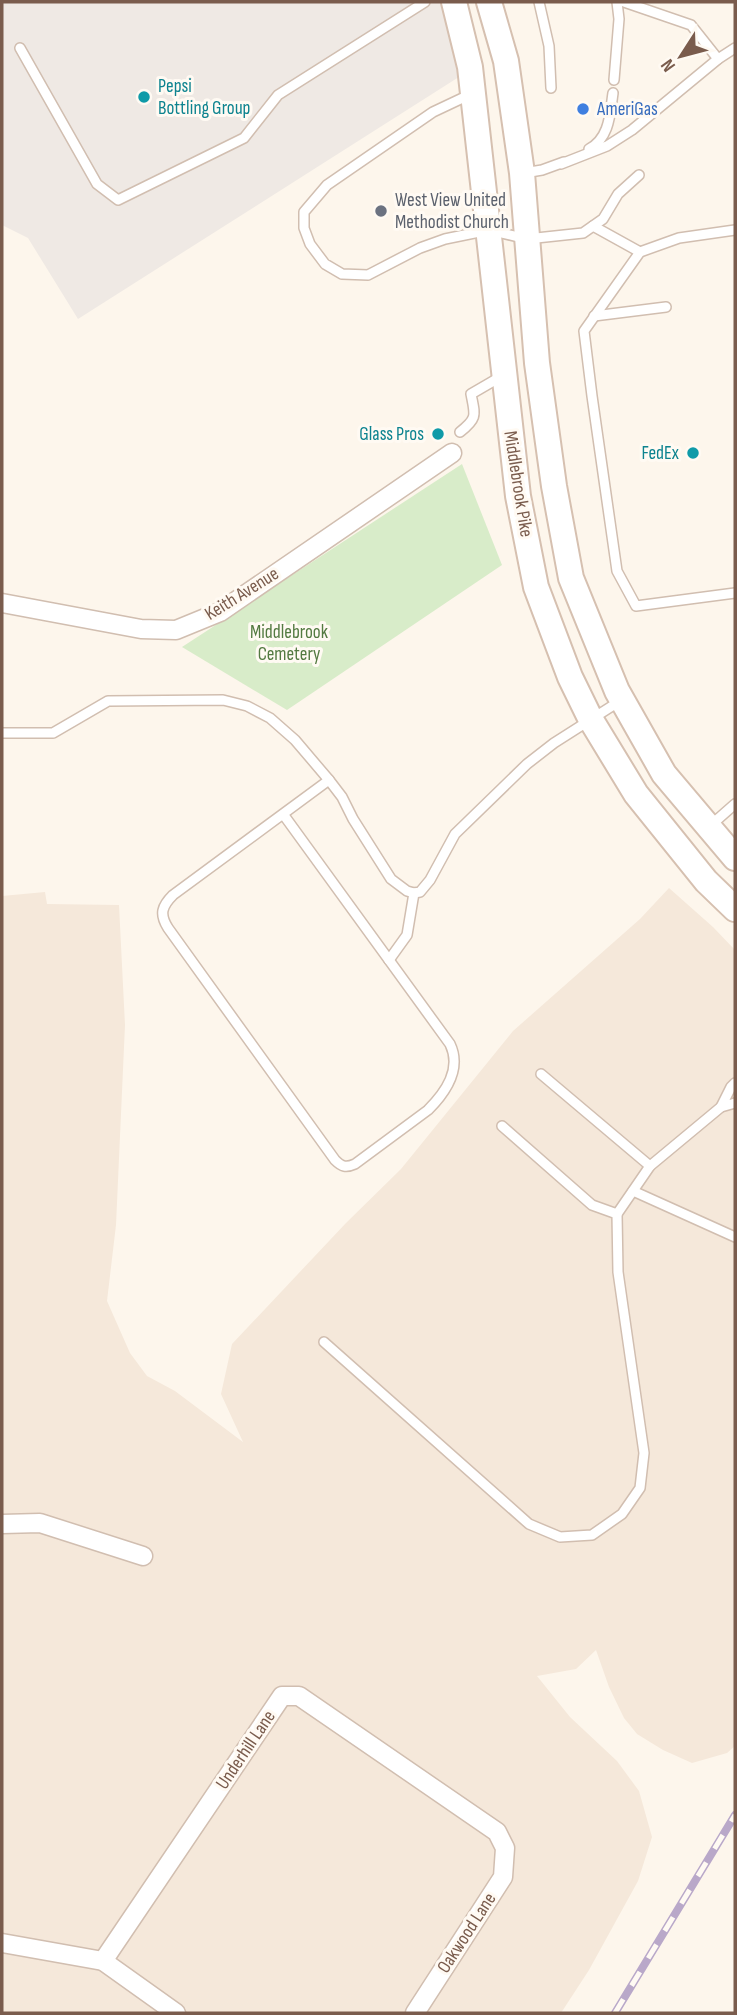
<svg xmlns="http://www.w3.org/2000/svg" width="737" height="2015" font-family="'Sofia Sans Condensed',sans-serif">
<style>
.residential{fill:#f5e8da}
.industrial{fill:#efe9e4}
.green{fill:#d8ecc9}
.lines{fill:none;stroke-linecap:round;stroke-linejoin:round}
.service-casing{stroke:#d1beb0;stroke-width:12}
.minor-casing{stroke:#d1beb0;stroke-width:21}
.secondary-casing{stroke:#d6c0b0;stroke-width:28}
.service{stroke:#fff;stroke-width:9}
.minor{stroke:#fff;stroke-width:18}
.secondary{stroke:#fff;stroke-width:24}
.rail-casing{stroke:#b9a8c9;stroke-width:8}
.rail{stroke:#fffaf3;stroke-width:5;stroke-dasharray:16;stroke-linecap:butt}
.culture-dot{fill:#0f9aa8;stroke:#fffaf3;stroke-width:2.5}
.shop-dot{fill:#3f7fe0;stroke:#fffaf3;stroke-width:2.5}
.worship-dot{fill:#6b7280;stroke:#fffaf3;stroke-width:2.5}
.labels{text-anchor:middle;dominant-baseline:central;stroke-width:6;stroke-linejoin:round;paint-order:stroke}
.culture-label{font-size:19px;fill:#0d838f;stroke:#fffaf3;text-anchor:end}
.shop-label{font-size:19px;fill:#366cbe;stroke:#fffaf3;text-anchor:start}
.worship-label{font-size:19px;fill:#5b616d;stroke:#fffaf3;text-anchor:start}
.street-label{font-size:19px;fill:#7a5c4d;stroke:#fffaf3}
.park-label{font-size:19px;fill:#537a41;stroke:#fffaf3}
</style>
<rect width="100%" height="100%" fill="#fdf6ec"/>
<path class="residential" d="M669,888l44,39 22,23v796l-8,7 -35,10 -29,-13 -26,-16 -13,-16 -15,-31 -13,-37 -20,19 -39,7 33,41 47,44 22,30 13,46 -14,44 -49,89 -28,43h-559v-950l1,-99 -1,-68 43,-4 2,12 72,1 6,120 -9,200 -9,76 23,52 17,23 28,15 68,51 -22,-48 11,-50 114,-121 55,-54 112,-138 127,-112z"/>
<path class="industrial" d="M2,2h441l19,73 -384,244 -50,-81 -26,-13z"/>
<path class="green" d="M462,464l40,101 -215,145 -105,-63z"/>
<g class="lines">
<g class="service-casing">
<g id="service">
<path d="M539,2l10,44 2,42"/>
<path d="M624,2l67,23 27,34"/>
<path d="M20,48l77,136 21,16 126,-62 34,-43 147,-93"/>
<path d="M614,80l5,-61 -2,-17"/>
<path d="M469,95l-36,17 -106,73 -23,27v16l6,16 15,20 17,10 26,1 52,-27 25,-9 44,-9 38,9 56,-6 20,-14 15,-25 21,-19"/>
<path d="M589,149c21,-11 21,-36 24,-56"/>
<path d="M561,164l46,-18 25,-16 86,-71 17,-11"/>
<path d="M524,173l18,-3 22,-8"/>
<path d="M593,226l47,26"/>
<path d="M735,230l-56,8 -39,14 -56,79 8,65 25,175 19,35 99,-13"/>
<path d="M594,316l72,-9"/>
<path d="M460,432c18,-14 15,-17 11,-38l31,-18"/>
<path d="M2,733h51l55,-32 115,-1 24,6 23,12 25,22 34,40"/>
<path d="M283,814l167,230c12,25 -4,48 -22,66l-73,54c-9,4 -13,3 -20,-4l-167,-232c-9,-14 -6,-22 5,-33l156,-115 13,17 11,22 38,60 16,12 7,2 6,-1 10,-12 25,-46 72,-70 27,-21 66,-42"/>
<path d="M710,826l25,-22"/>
<path d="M389,960l18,-25 7,-42"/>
<path d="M541,1074l109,92"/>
<path d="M721,1107l10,-20 4,-4"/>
<path d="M633,1191l102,46"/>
<path d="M617,1214l33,-48 71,-59 14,-4"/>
<path d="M324,1342l205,182 31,13 32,-2 30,-21 18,-26 4,-35 -26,-181 -1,-58 -25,-9 -90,-79"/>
</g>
</g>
<g class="minor-casing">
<g id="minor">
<path d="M2,603l139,26 35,1 44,-18 232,-159"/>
<path d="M2,1524l38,-1 103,33"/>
<path d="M2,1943l101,18 73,52"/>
<path d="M103,1961l179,-265h17l198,136 8,16 -2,29 -88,136"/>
</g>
</g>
<g class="secondary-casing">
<g id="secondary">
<path d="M454,2l16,65 48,429 18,91 34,90 21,43 45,74 70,87 29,28"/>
<path d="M489,2l17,59 16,112 15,190 17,123 17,92 46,113 47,83 71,84"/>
</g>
</g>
<use href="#service" class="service"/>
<use href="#minor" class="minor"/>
<use href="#secondary" class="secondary"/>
<g class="rail-casing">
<path id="rail" d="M615,2013l120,-198"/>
</g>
<use href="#rail" class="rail"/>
</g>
<g class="culture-dot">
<circle cx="144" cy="97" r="7"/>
<circle cx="438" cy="434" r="7"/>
<circle cx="693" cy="453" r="7"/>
</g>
<circle class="shop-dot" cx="583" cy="109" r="7"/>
<circle class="worship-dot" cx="381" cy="211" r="7"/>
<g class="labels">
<g class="culture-label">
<text x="158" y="86" text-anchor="start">Pepsi<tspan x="158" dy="22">Bottling Group</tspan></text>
<text x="424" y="434">Glass Pros</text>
<text x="679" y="453">FedEx</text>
</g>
<g class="shop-label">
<text x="597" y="109">AmeriGas</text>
</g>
<g class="worship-label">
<text x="395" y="200">West View United<tspan x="395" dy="22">Methodist Church</tspan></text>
</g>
<g class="street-label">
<text transform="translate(518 484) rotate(81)">Middlebrook Pike</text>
<text transform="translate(242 594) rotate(-32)">Keith Avenue</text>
<text transform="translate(246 1750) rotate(-56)">Underhill Lane</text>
<text transform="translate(467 1933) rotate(-57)">Oakwood Lane</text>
</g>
<g class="park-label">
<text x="289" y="632">Middlebrook<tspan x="289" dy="22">Cemetery</tspan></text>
</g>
</g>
<rect width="737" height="2015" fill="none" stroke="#7a5c4d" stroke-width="7"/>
<g transform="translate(681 56) rotate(234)" stroke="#fffaf3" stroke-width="5" paint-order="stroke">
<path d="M0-5L12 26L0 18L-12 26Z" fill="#7a5c4d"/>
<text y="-10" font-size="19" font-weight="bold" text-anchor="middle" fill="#7a5c4d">N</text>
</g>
</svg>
